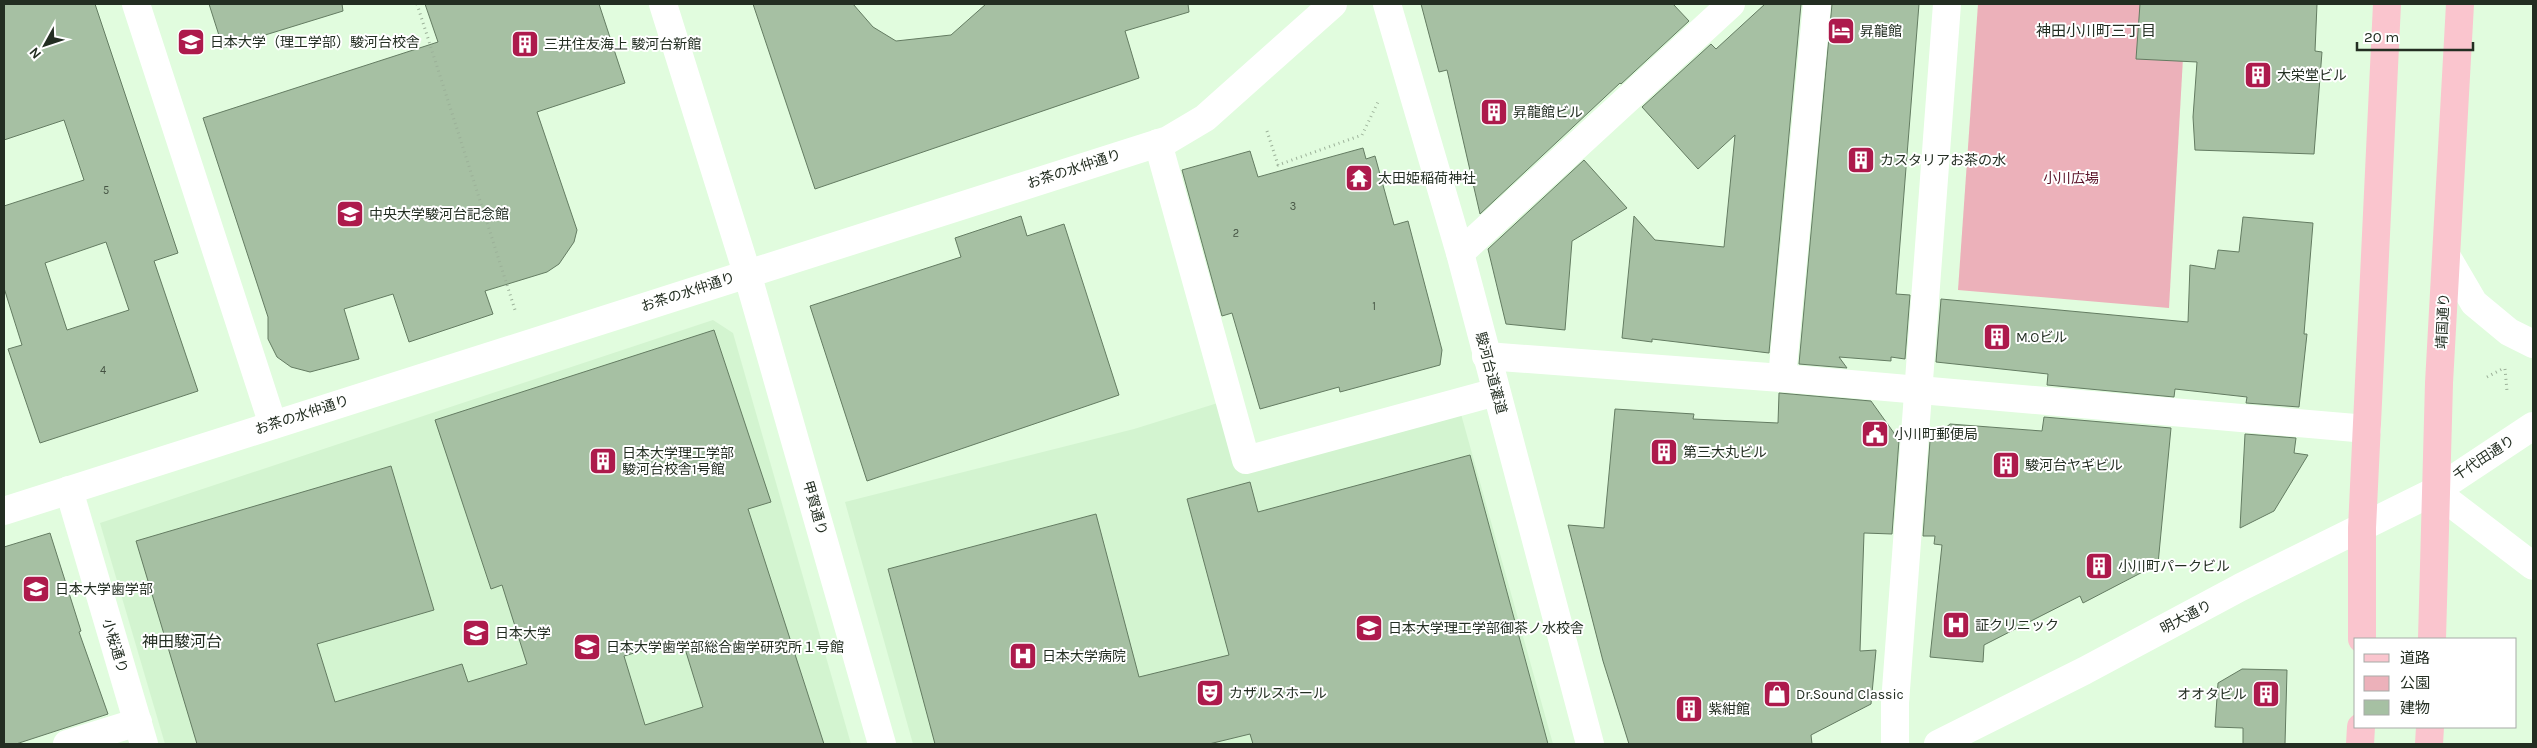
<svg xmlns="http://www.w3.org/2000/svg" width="2537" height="748" font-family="Karla,'Noto Sans JP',sans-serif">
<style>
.built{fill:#d3f4d0}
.green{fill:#ecb1ba}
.building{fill:#a6c0a3;stroke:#647c62;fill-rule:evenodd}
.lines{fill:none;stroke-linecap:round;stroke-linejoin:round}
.path{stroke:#9cb199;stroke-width:3;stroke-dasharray:1 4;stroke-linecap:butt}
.minor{stroke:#fff;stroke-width:28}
.tertiary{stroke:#fff;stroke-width:28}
.primary{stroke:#fac5ce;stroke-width:28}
.labels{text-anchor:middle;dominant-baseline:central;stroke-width:4;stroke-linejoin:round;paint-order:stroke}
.number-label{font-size:11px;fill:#445242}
.poi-label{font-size:14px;fill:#232e22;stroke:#fff;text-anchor:start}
.street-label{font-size:14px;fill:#232e22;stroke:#fff}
.park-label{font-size:14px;fill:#570e24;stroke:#fff}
.neighbourhood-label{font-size:15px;fill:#232e22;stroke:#fff}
.quarter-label{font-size:16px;fill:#232e22;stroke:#fff}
</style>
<rect width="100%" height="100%" fill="#e1fcde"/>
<g class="built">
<path d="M713,320l20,13 118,411h-686l-65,-221z"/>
<path d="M1221,402l20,70 220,-58 92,330h-640l-68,-242 289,-73z"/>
</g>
<path class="green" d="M1978,4h208l-17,304 -211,-18z"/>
<g class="building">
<path d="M4,4h91l83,249 -24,8 44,130 -158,52 -32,-94 14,-4 -18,-57v-82l80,-26 -20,-60 -60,20zM106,242l23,68 -62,20 -22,-67z"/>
<path d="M209,4h133l1,7 -120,37z"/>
<path d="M425,4h174l26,79 -88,29 40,118 -3,12 -15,22 -12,8 -62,19 8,23 -84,28 -16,-48 -49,15 15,50 -49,13 -19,-5 -14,-10 -9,-18v-22l-65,-199 235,-76z"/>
<path d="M753,4h100l20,23 23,14 55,-6 35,-31h202l1,8 -64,19 14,47 -324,111z"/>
<path d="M1421,4h252l16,17 -68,63 -1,-1 -140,131 -33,-144 -8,2z"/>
<path d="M1765,4h36l-32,349 -117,-14v3l-30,-4 12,-122 21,24 69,7 11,-112 -37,34 -56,-62 69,-63 5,5z"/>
<path d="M1832,4h87l-23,290 14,1 -5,64 -14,-2v4l-52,-4 8,11 -48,-4z"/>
<path d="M2140,4h177l-2,47 7,1 -8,102 -119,-4 -2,-33 4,-55 -61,-3z"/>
<path d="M1363,148l3,11 9,-3 19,69 14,-4 34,129 -2,15 -100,27 -1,-5 -79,22 -28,-96 -10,3 -40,-146 68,-19 8,26z"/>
<path d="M1584,160l43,48 -55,33 -7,89 -59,-6 -18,-75z"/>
<path d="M1021,216l6,20 37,-12 55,171 -252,86 -57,-175 151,-49 -6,-19z"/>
<path d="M2243,217l70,6 -9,111h3l-8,73 -53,-4 1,-6 -72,-8 -1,8 -127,-12 1,-11 -112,-12 5,-63 247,23 2,-57 25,4 3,-19 21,2z"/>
<path d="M714,330l57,172 -23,7 76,235h-627l-61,-203 255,-75 43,144 -117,34 18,58 127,-38 6,18 59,-18 -25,-79 -11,4 -56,-169zM682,639l21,68 -58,18 -21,-69z"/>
<path d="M1779,393l92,8 28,39 -7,94 -28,-1 -4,118 16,-1 -5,54 -60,31 1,9h-183l-26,-83 -35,-136 36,3 11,-119 79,5 -1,5 85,4z"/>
<path d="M2044,417l127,11 -13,136 -75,39 -3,-7 -96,49 -1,17 -53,-5 12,-112 -8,-1 1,-8h-12l7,-95 20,-17 92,7z"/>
<path d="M2245,434l51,4 -2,15 14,2 -34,56 -34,17z"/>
<path d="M1470,455l78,289h-295l-3,-10 -41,10h-274l-47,-175 208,-55 43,163 90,-22 -42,-156 63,-17 8,30z"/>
<path d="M50,533l31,98 -2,1 29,82 -92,30h-12v-197z"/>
<path d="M2242,669l45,1 -2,74h-42v-16l-28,-1 3,-44z"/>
</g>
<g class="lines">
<g class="path">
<path d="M417,4l99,309"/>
<path d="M1267,131l11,34 84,-30 16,-33"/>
<path d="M2505,369l2,22"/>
<path d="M2487,377l17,-9"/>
</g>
<g class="minor">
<path d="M136,4l137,421"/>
<path d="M663,4l84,269 135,471"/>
<path d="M1387,4l73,249 130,491"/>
<path d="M1158,143l88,317 250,-68"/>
<path d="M1460,253l271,-249"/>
<path d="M1486,356l296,22 585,51"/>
<path d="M1782,378l35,-374"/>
<path d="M2435,491l98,75"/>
<path d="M4,511l1164,-371 37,-22 128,-114"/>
<path d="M67,744l71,-22"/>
<path d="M1895,744v-41l52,-699"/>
</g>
<g class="tertiary">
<path d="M2447,257l27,46 35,29 24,12"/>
<path d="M69,490l75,254"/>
<path d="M1938,744l146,-73 157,-84 194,-96 98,-65"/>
</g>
<g class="primary">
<path d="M2362,639v-111l25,-524"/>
<path d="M2432,639l7,-256 21,-379"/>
<path d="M2360,744l1,-17"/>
<path d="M2429,744l1,-17"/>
</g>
</g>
<defs>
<g id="hotel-square" transform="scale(1.4375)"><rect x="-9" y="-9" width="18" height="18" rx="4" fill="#ad1a4c" stroke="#fff"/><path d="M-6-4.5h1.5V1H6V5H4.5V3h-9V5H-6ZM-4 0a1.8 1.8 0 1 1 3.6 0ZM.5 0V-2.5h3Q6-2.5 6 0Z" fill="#fff"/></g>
<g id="university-square" transform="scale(1.4375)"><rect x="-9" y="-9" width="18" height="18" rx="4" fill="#ad1a4c" stroke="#fff"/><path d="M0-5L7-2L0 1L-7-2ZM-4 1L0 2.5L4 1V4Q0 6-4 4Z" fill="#fff"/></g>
<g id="building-square" transform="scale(1.4375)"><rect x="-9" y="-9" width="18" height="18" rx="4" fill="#ad1a4c" stroke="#fff"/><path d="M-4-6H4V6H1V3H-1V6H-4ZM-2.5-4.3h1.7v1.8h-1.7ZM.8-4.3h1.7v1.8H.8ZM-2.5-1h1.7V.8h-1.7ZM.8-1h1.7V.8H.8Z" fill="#fff"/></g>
<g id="temple-square" transform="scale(1.4375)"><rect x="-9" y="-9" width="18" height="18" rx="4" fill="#ad1a4c" stroke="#fff"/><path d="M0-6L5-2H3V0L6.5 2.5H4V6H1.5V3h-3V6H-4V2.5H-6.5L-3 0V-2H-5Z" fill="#fff"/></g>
<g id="civic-square" transform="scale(1.4375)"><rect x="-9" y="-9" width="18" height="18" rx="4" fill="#ad1a4c" stroke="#fff"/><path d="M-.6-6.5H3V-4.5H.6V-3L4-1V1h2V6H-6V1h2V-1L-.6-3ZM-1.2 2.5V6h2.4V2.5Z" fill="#fff"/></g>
<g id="hospital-square" transform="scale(1.4375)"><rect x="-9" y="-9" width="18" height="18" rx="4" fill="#ad1a4c" stroke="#fff"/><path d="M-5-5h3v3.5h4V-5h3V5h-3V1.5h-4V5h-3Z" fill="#fff"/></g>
<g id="theatre-square" transform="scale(1.4375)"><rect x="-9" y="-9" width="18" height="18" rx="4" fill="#ad1a4c" stroke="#fff"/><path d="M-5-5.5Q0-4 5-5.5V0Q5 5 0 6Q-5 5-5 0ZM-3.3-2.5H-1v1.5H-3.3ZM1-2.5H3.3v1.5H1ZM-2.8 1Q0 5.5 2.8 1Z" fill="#fff"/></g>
<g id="shop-square" transform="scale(1.4375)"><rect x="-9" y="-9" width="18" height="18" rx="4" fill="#ad1a4c" stroke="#fff"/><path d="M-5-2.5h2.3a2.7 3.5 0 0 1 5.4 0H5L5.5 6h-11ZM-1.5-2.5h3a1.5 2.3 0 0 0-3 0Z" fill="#fff"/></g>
</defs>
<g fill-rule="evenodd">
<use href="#hotel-square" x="1841" y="31"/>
<use href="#university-square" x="191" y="42"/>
<use href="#building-square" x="525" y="44"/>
<use href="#building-square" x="2258" y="75"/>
<use href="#building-square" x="1494" y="112"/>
<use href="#building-square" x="1861" y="160"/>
<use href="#temple-square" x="1359" y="178"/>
<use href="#university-square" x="350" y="214"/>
<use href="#building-square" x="1997" y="337"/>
<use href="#civic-square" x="1875" y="434"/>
<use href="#building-square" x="1664" y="452"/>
<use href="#building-square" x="603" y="461"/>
<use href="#building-square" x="2006" y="465"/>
<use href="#building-square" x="2099" y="566"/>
<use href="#university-square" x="36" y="589"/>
<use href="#hospital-square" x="1956" y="625"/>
<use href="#university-square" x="1369" y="628"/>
<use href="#university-square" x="476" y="633"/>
<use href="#university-square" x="587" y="647"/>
<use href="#hospital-square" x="1023" y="656"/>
<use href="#theatre-square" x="1210" y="693"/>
<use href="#shop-square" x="1777" y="694"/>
<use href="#building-square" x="2266" y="694"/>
<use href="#building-square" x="1689" y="709"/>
</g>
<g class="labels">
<g class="number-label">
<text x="106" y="190">5</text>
<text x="1293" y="206">3</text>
<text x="1236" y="233">2</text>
<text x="1374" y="306">1</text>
<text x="103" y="370">4</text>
</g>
<g class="poi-label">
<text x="1860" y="31">昇龍館</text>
<text x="210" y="42">日本大学（理工学部）駿河台校舎</text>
<text x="544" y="44">三井住友海上 駿河台新館</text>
<text x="2277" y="75">大栄堂ビル</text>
<text x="1513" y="112">昇龍館ビル</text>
<text x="1880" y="160">カスタリアお茶の水</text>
<text x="1378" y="178">太田姫稲荷神社</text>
<text x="369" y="214">中央大学駿河台記念館</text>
<text x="2016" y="337">M.Oビル</text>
<text x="1894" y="434">小川町郵便局</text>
<text x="1683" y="452">第三大丸ビル</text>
<text x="622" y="453">日本大学理工学部<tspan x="622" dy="16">駿河台校舎1号館</tspan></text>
<text x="2025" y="465">駿河台ヤギビル</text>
<text x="2118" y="566">小川町パークビル</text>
<text x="55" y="589">日本大学歯学部</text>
<text x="1975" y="625">証クリニック</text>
<text x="1388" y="628">日本大学理工学部御茶ノ水校舎</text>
<text x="495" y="633">日本大学</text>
<text x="606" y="647">日本大学歯学部総合歯学研究所１号館</text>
<text x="1042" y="656">日本大学病院</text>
<text x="1229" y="693">カザルスホール</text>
<text x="1796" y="694">Dr.Sound Classic</text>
<text x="2247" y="694" text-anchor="end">オオタビル</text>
<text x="1708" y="709">紫紺館</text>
</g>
<g class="street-label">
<text transform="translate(1074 169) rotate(-18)">お茶の水仲通り</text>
<text transform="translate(688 292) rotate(-18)">お茶の水仲通り</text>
<text transform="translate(2443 321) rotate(-87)">靖国通り</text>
<text transform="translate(1491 373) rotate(75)">駿河台道灌道</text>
<text transform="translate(302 415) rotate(-18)">お茶の水仲通り</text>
<text transform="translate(2484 458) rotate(-33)">千代田通り</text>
<text transform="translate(815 508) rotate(74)">甲賀通り</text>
<text transform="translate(2186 617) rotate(-28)">明大通り</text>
<text transform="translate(115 646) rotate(73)">小桜通り</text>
</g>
<g class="park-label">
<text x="2071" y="178">小川広場</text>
</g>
<g class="neighbourhood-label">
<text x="2096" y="31">神田小川町三丁目</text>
</g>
<g class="quarter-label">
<text x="182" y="641">神田駿河台</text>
</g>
</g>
<rect width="2537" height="748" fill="none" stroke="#232e22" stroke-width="10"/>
<rect x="2354" y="638" width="162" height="90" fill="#ffffff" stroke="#a7aba7"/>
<rect x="2364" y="654" width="25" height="8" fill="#fac5ce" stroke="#a7aba7"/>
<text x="2400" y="663" font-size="15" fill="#232e22">道路</text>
<rect x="2364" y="676" width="25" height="15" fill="#ecb1ba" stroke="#a7aba7"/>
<text x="2400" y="688" font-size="15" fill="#232e22">公園</text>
<rect x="2364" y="700" width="25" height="15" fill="#a6c0a3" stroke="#a7aba7"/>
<text x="2400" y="713" font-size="15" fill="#232e22">建物</text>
<g transform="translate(45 45) rotate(230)" stroke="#ffffff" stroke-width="4" paint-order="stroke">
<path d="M0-4L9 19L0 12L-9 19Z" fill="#232e22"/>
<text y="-8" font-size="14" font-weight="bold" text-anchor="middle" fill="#232e22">N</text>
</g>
<path d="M2357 42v8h116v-8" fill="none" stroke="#232e22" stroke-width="2.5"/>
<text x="2364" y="42" font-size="15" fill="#232e22" stroke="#ffffff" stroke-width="4" paint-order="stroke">20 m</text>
</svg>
